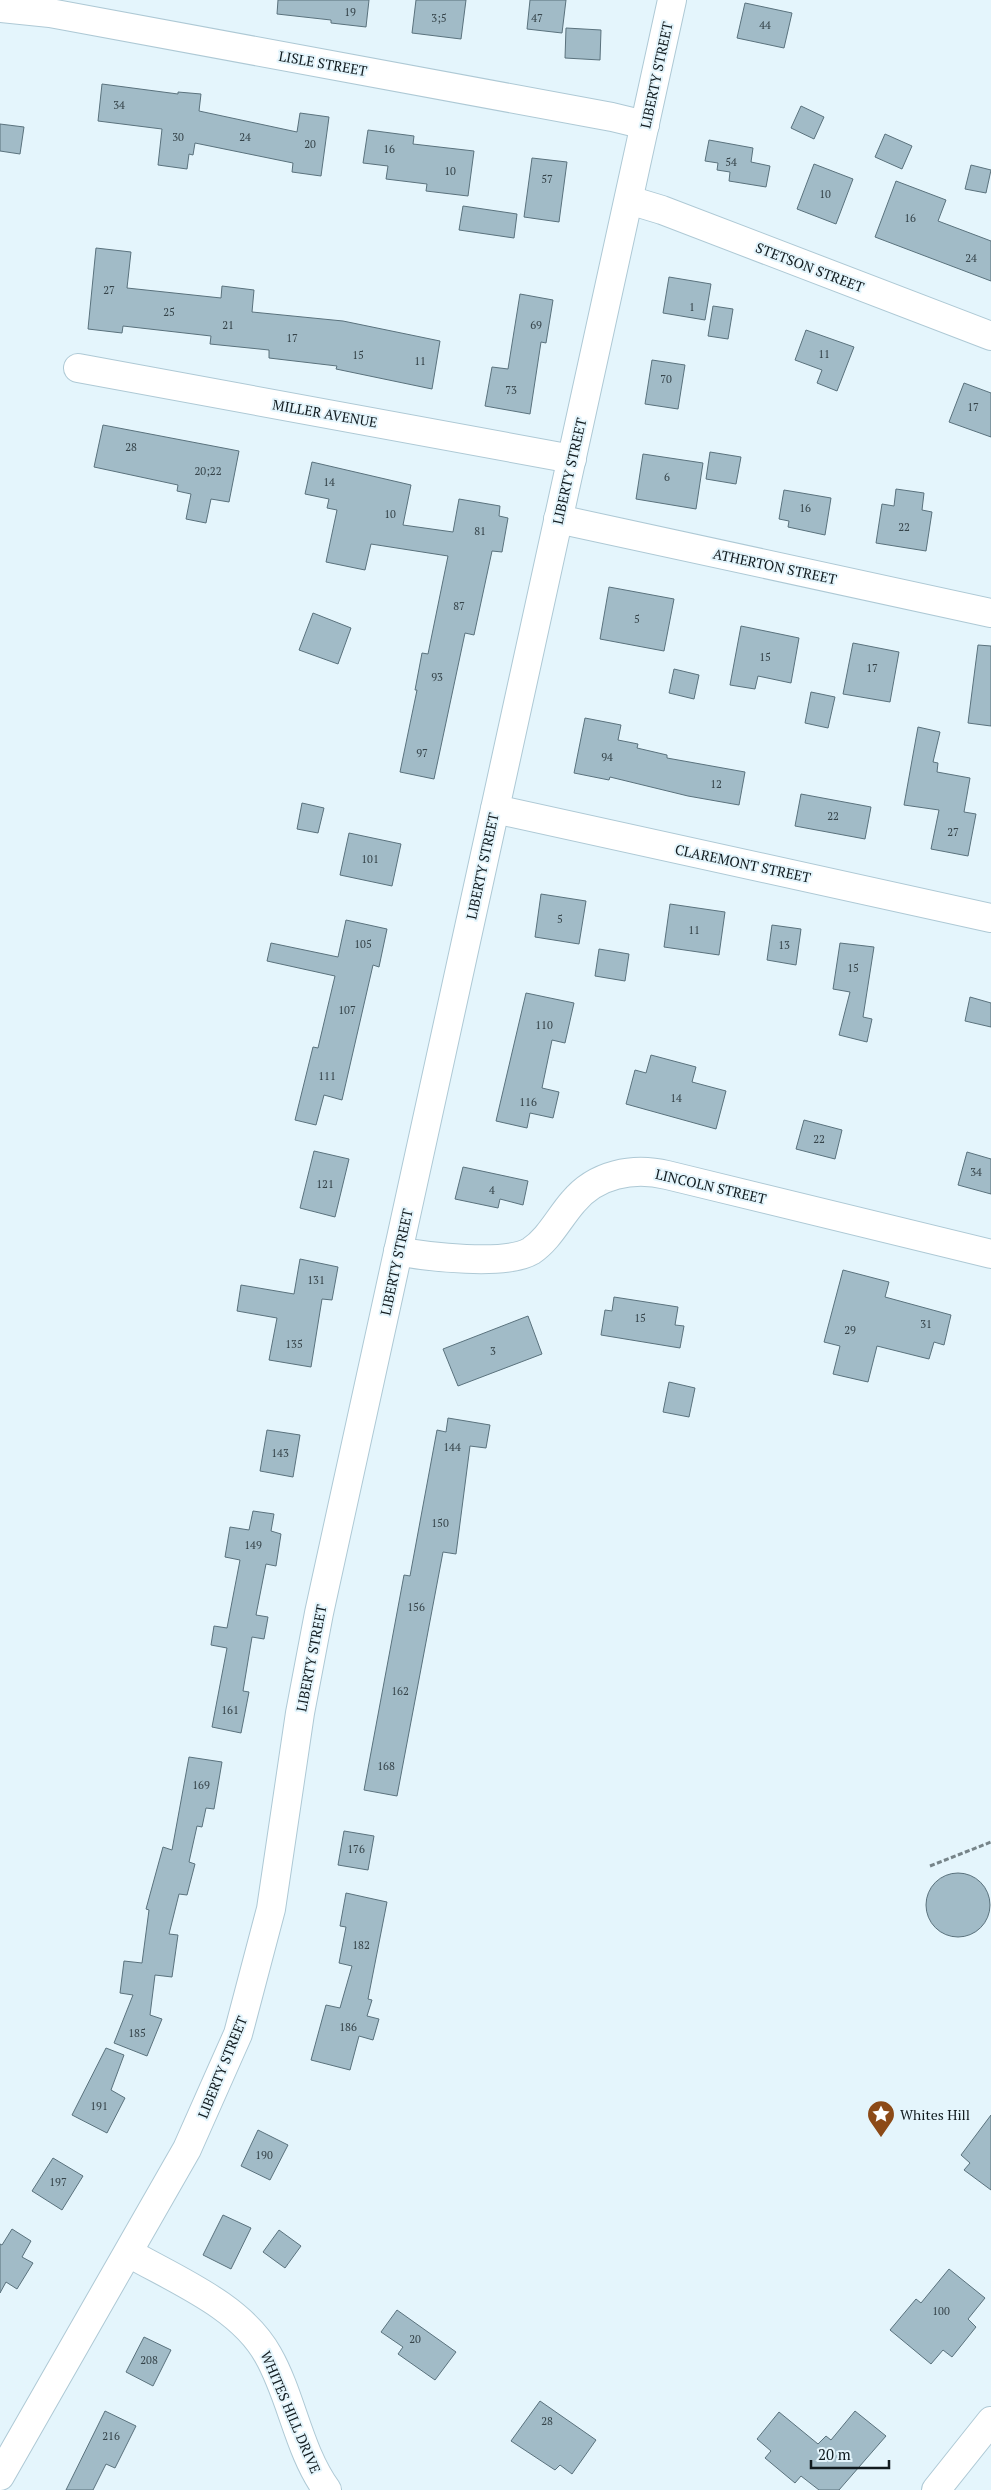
<svg xmlns="http://www.w3.org/2000/svg" width="991" height="2490" font-family="'PT Serif',serif">
<style>
.building{fill:#a1bbc7;stroke:#5a727d}
.lines{fill:none;stroke-linecap:round;stroke-linejoin:round}
.minor-casing{stroke:#aec9d5;stroke-width:30}
.secondary-casing{stroke:#aec9d5;stroke-width:30}
.path{stroke:#768489;stroke-width:3;stroke-dasharray:5 2.5;stroke-linecap:butt}
.minor{stroke:#fff;stroke-width:28}
.secondary{stroke:#fff;stroke-width:28}
.labels{text-anchor:middle;dominant-baseline:central;stroke-width:4;stroke-linejoin:round;paint-order:stroke}
.number-label{font-size:11px;fill:#354349}
.street-label{font-size:14px;fill:#111b1f;stroke:#e4f5fc}
.poi-label{font-size:14px;fill:#111b1f;stroke:#e4f5fc;text-anchor:start}
</style>
<rect width="100%" height="100%" fill="#e4f5fc"/>
<g class="building">
<path d="M278,0h91l-3,27 -35,-4v-3l-54,-6z"/>
<path d="M416,0h50l-5,39 -49,-6z"/>
<path d="M530,0h36l-4,33 -35,-4z"/>
<path d="M745,3l47,10 -8,35 -47,-10z"/>
<path d="M566,28l35,2 -1,30 -35,-2z"/>
<path d="M102,84l76,10v-2l23,2 -2,17 98,21 3,-19 29,4 -8,59 -29,-4 1,-9 -98,-20 -2,12 -4,-1 -2,15 -29,-4 4,-36 -64,-8z"/>
<path d="M801,106l23,11 -10,22 -23,-11z"/>
<path d="M0,124l24,3 -4,27 -20,-3z"/>
<path d="M368,130l46,6 -1,8 61,7 -6,45 -42,-5 1,-7 -41,-5 2,-13 -25,-3z"/>
<path d="M885,134l27,12 -10,23 -27,-12z"/>
<path d="M709,140l44,8 -2,14 19,4 -4,21 -37,-6 1,-9 -13,-2 1,-7 -13,-2z"/>
<path d="M532,158l35,4 -8,60 -35,-5z"/>
<path d="M814,164l39,15 -17,45 -39,-15z"/>
<path d="M971,165l20,5 -5,23 -21,-4z"/>
<path d="M896,181l50,19 -8,21 53,20v40l-116,-44z"/>
<path d="M463,206l54,8 -3,24 -55,-8z"/>
<path d="M96,248l35,4 -4,36 94,10 1,-12 32,4 -2,22 91,9 97,20 -8,48 -96,-20 1,-3 -68,-8v-8l-59,-6 1,-8 -88,-10 -1,7 -34,-4z"/>
<path d="M669,277l42,7 -6,36 -42,-7z"/>
<path d="M520,294l33,6 -7,43 -5,-1 -11,72 -45,-8 7,-39 16,2z"/>
<path d="M713,306l20,3 -5,30 -20,-3z"/>
<path d="M806,330l48,17 -17,44 -20,-8 5,-13 -27,-10z"/>
<path d="M652,360l33,5 -7,44 -33,-5z"/>
<path d="M964,383l27,10v44l-42,-15z"/>
<path d="M103,425l136,26 -10,51 -18,-3 -5,24 -20,-4 5,-25 -14,-3 1,-6 -84,-18z"/>
<path d="M710,452l31,5 -5,27 -30,-5z"/>
<path d="M643,454l60,9 -7,46 -60,-10z"/>
<path d="M312,462l99,23 -8,40 50,7 6,-33 41,7 -1,10 9,2 -6,34 -10,-1 -18,84 -9,-2 -31,146 -34,-7 17,-82h-2l7,-37 6,1 20,-98 -77,-12 -6,26 -39,-8 11,-52 -10,-2 2,-9 -24,-5z"/>
<path d="M896,489l28,4 -2,17 10,2 -6,39 -50,-8 6,-39 12,2z"/>
<path d="M784,490l47,8 -6,37 -37,-8 1,-6 -10,-2z"/>
<path d="M609,587l65,12 -10,52 -64,-12z"/>
<path d="M313,613l38,15 -13,36 -39,-14z"/>
<path d="M741,626l58,12 -8,45 -33,-7 -3,13 -25,-4z"/>
<path d="M853,643l46,9 -9,50 -47,-8z"/>
<path d="M978,645l13,1v80l-23,-3z"/>
<path d="M674,669l25,6 -5,24 -25,-6z"/>
<path d="M811,692l24,5 -7,31 -23,-5z"/>
<path d="M585,718l36,7 -3,15 20,4 -1,4 30,7v3l78,14 -6,33 -51,-9 -78,-19 -1,3 -35,-7z"/>
<path d="M918,727l22,5 -7,30 5,1 -1,9 33,6 -6,34 12,2 -8,42 -37,-7 8,-39 -35,-5z"/>
<path d="M801,794l70,13 -6,32 -70,-13z"/>
<path d="M302,803l22,5 -6,25 -21,-4z"/>
<path d="M349,833l52,11 -9,42 -52,-11z"/>
<path d="M541,894l45,7 -7,43 -44,-7z"/>
<path d="M670,904l55,8 -6,43 -55,-8z"/>
<path d="M346,920l41,9 -8,38 -6,-2 -31,135 -18,-5 -8,30 -21,-5 18,-73 5,1 17,-72 -68,-15 4,-18 67,14z"/>
<path d="M772,925l29,4 -5,36 -29,-5z"/>
<path d="M840,943l34,4 -11,70 9,2 -5,23 -28,-7 11,-43 -17,-3z"/>
<path d="M599,949l30,5 -4,27 -30,-5z"/>
<path d="M526,993l48,10 -9,40 -13,-3 -10,48 17,4 -6,26 -23,-5 -3,15 -31,-7z"/>
<path d="M970,997l21,6v24l-26,-6z"/>
<path d="M651,1055l45,12 -4,15 34,9 -10,38 -90,-25 9,-34 11,3z"/>
<path d="M804,1120l38,10 -7,29 -39,-10z"/>
<path d="M314,1151l35,8 -14,58 -35,-9z"/>
<path d="M967,1152l24,7v35l-33,-9z"/>
<path d="M463,1167l65,14 -5,24 -23,-6 -2,9 -43,-9z"/>
<path d="M300,1259l38,8 -6,33 -10,-1 -11,68 -42,-7 8,-42 -40,-7 4,-26 53,9z"/>
<path d="M843,1270l46,12 -4,15 66,18 -7,30 -10,-3 -5,17 -52,-13 -9,36 -35,-8 7,-28 -16,-4z"/>
<path d="M614,1297l64,10 -3,18 9,1 -4,22 -79,-13 4,-25 7,1z"/>
<path d="M528,1316l14,38 -84,32 -15,-37z"/>
<path d="M669,1382l26,6 -6,29 -26,-5z"/>
<path d="M448,1418l42,7 -4,23 -16,-2 -14,108 -13,-2 -46,244 -33,-6 40,-215 6,1 27,-146 9,2z"/>
<path d="M267,1430l33,5 -7,42 -33,-6z"/>
<path d="M253,1511l21,3 -3,17 10,3 -5,32 -10,-2 -10,51 12,2 -4,22 -12,-2 -9,54 6,1 -8,41 -29,-6 15,-79 -16,-3 3,-19 13,2 13,-68 -15,-3 5,-30 19,3z"/>
<path d="M189,1757l33,5 -8,47 -8,-1 -4,19 -5,-1 -8,36 6,2 -8,31 -8,-1 -10,40 9,1 -6,42 -17,-2 -5,40 12,4 -15,37 -33,-13 19,-48 -13,-2 4,-32 18,2 7,-53 -3,-1 17,-62 9,3z"/>
<path d="M344,1831l30,5 -6,34 -30,-5z"/>
<circle cx="958" cy="1905" r="32"/>
<path d="M346,1893l41,9 -19,97 4,1 -5,16 12,3 -6,21 -14,-4 -9,34 -39,-10 15,-55 14,3 12,-42 -13,-3 7,-36 -6,-1z"/>
<path d="M106,2048l18,7 -13,35 14,8 -18,35 -35,-18z"/>
<path d="M991,2115v75l-27,-20 6,-7 -9,-8z"/>
<path d="M258,2130l30,15 -18,35 -29,-14z"/>
<path d="M53,2158l30,18 -21,34 -30,-19z"/>
<path d="M223,2215l28,13 -20,41 -28,-14z"/>
<path d="M12,2229l19,12 -9,16 11,6 -16,26 -11,-7 -6,11v-49l2,1z"/>
<path d="M279,2230l22,16 -16,22 -22,-16z"/>
<path d="M949,2269l36,29 -17,21 8,8 -24,30 -9,-7 -12,14 -41,-34 26,-31 5,4z"/>
<path d="M397,2310l59,42 -21,28 -37,-26 5,-7 -22,-15z"/>
<path d="M144,2337l27,13 -18,36 -27,-14z"/>
<path d="M540,2401l56,39 -24,34 -12,-9 -5,5 -44,-29z"/>
<path d="M105,2411l31,15 -21,42 -9,-4 -13,26h-27z"/>
<path d="M855,2411l31,25 -47,54h-20l-18,-14 -6,7 -30,-25 6,-7 -14,-12 22,-27 39,32 8,-8 5,4z"/>
</g>
<g class="lines">
<g class="minor-casing">
<g id="minor">
<path d="M0,8l50,5 562,104 33,8"/>
<path d="M629,200l33,10 329,126"/>
<path d="M78,368l494,91"/>
<path d="M558,519l433,94"/>
<path d="M495,809l496,109"/>
<path d="M398,1251c29,6 108,15 133,0 18,-12 28,-33 42,-49 23,-28 60,-35 94,-27l324,79"/>
<path d="M129,2253c47,27 112,53 139,102 24,42 30,95 59,135"/>
<path d="M936,2490l55,-69"/>
</g>
</g>
<g class="secondary-casing">
<path id="secondary" d="M0,2476l187,-327 51,-115 33,-125 29,-196 19,-100 353,-1613"/>
</g>
<path class="path" d="M930,1866l61,-24"/>
<use href="#minor" class="minor"/>
<use href="#secondary" class="secondary"/>
</g>
<defs>
<g id="sight-pin" transform="scale(1.4375)"><path d="M0 17L-7.5 6A9.5 9.5 0 1 1 7.5 6Z" fill="#8c4a17" stroke="#e4f5fc"/><path d="M0-6L1.8-2.2L6-1.7L2.9 1.2L3.7 5.4L0 3.3L-3.7 5.4L-2.9 1.2L-6-1.7L-1.8-2.2Z" fill="#fff"/></g>
</defs>
<g fill-rule="evenodd">
<use href="#sight-pin" x="881" y="2114"/>
</g>
<g class="labels">
<g class="number-label">
<text x="350" y="12">19</text>
<text x="439" y="18">3;5</text>
<text x="537" y="18">47</text>
<text x="765" y="25">44</text>
<text x="119" y="105">34</text>
<text x="178" y="137">30</text>
<text x="245" y="137">24</text>
<text x="310" y="144">20</text>
<text x="389" y="149">16</text>
<text x="731" y="162">54</text>
<text x="450" y="171">10</text>
<text x="547" y="179">57</text>
<text x="825" y="194">10</text>
<text x="910" y="218">16</text>
<text x="971" y="258">24</text>
<text x="109" y="290">27</text>
<text x="692" y="307">1</text>
<text x="169" y="312">25</text>
<text x="228" y="325">21</text>
<text x="536" y="325">69</text>
<text x="292" y="338">17</text>
<text x="824" y="354">11</text>
<text x="358" y="355">15</text>
<text x="420" y="361">11</text>
<text x="666" y="379">70</text>
<text x="511" y="390">73</text>
<text x="973" y="407">17</text>
<text x="131" y="447">28</text>
<text x="208" y="471">20;22</text>
<text x="667" y="477">6</text>
<text x="329" y="482">14</text>
<text x="805" y="508">16</text>
<text x="390" y="514">10</text>
<text x="904" y="527">22</text>
<text x="480" y="531">81</text>
<text x="459" y="606">87</text>
<text x="637" y="619">5</text>
<text x="765" y="657">15</text>
<text x="872" y="668">17</text>
<text x="437" y="677">93</text>
<text x="422" y="753">97</text>
<text x="607" y="757">94</text>
<text x="716" y="784">12</text>
<text x="833" y="816">22</text>
<text x="953" y="832">27</text>
<text x="370" y="859">101</text>
<text x="560" y="919">5</text>
<text x="694" y="930">11</text>
<text x="363" y="944">105</text>
<text x="784" y="945">13</text>
<text x="853" y="968">15</text>
<text x="347" y="1010">107</text>
<text x="544" y="1025">110</text>
<text x="327" y="1076">111</text>
<text x="676" y="1098">14</text>
<text x="528" y="1102">116</text>
<text x="819" y="1139">22</text>
<text x="976" y="1172">34</text>
<text x="325" y="1184">121</text>
<text x="492" y="1190">4</text>
<text x="316" y="1280">131</text>
<text x="640" y="1318">15</text>
<text x="926" y="1324">31</text>
<text x="850" y="1330">29</text>
<text x="294" y="1344">135</text>
<text x="493" y="1351">3</text>
<text x="452" y="1447">144</text>
<text x="280" y="1453">143</text>
<text x="440" y="1523">150</text>
<text x="253" y="1545">149</text>
<text x="416" y="1607">156</text>
<text x="400" y="1691">162</text>
<text x="230" y="1710">161</text>
<text x="386" y="1766">168</text>
<text x="201" y="1785">169</text>
<text x="356" y="1849">176</text>
<text x="361" y="1945">182</text>
<text x="348" y="2027">186</text>
<text x="137" y="2033">185</text>
<text x="99" y="2106">191</text>
<text x="264" y="2155">190</text>
<text x="58" y="2182">197</text>
<text x="941" y="2311">100</text>
<text x="415" y="2339">20</text>
<text x="149" y="2360">208</text>
<text x="547" y="2421">28</text>
<text x="111" y="2436">216</text>
</g>
<g class="street-label">
<text transform="translate(323 63) rotate(10)">LISLE STREET</text>
<text transform="translate(656 75) rotate(-78)">LIBERTY STREET</text>
<text transform="translate(810 267) rotate(21)">STETSON STREET</text>
<text transform="translate(325 413) rotate(10)">MILLER AVENUE</text>
<text transform="translate(569 471) rotate(-77)">LIBERTY STREET</text>
<text transform="translate(775 566) rotate(12)">ATHERTON STREET</text>
<text transform="translate(743 863) rotate(12)">CLAREMONT STREET</text>
<text transform="translate(482 866) rotate(-78)">LIBERTY STREET</text>
<text transform="translate(711 1186) rotate(13)">LINCOLN STREET</text>
<text transform="translate(396 1262) rotate(-78)">LIBERTY STREET</text>
<text transform="translate(311 1658) rotate(-79)">LIBERTY STREET</text>
<text transform="translate(222 2067) rotate(-68)">LIBERTY STREET</text>
<text transform="translate(291 2412) rotate(67)">WHITES HILL DRIVE</text>
</g>
<g class="poi-label">
<text x="900" y="2114">Whites Hill</text>
</g>
</g>
<path d="M811 2460v8h78v-8" fill="none" stroke="#111b1f" stroke-width="2.5"/>
<text x="818" y="2460" font-size="15" fill="#111b1f" stroke="#e4f5fc" stroke-width="4" paint-order="stroke">20 m</text>
</svg>
